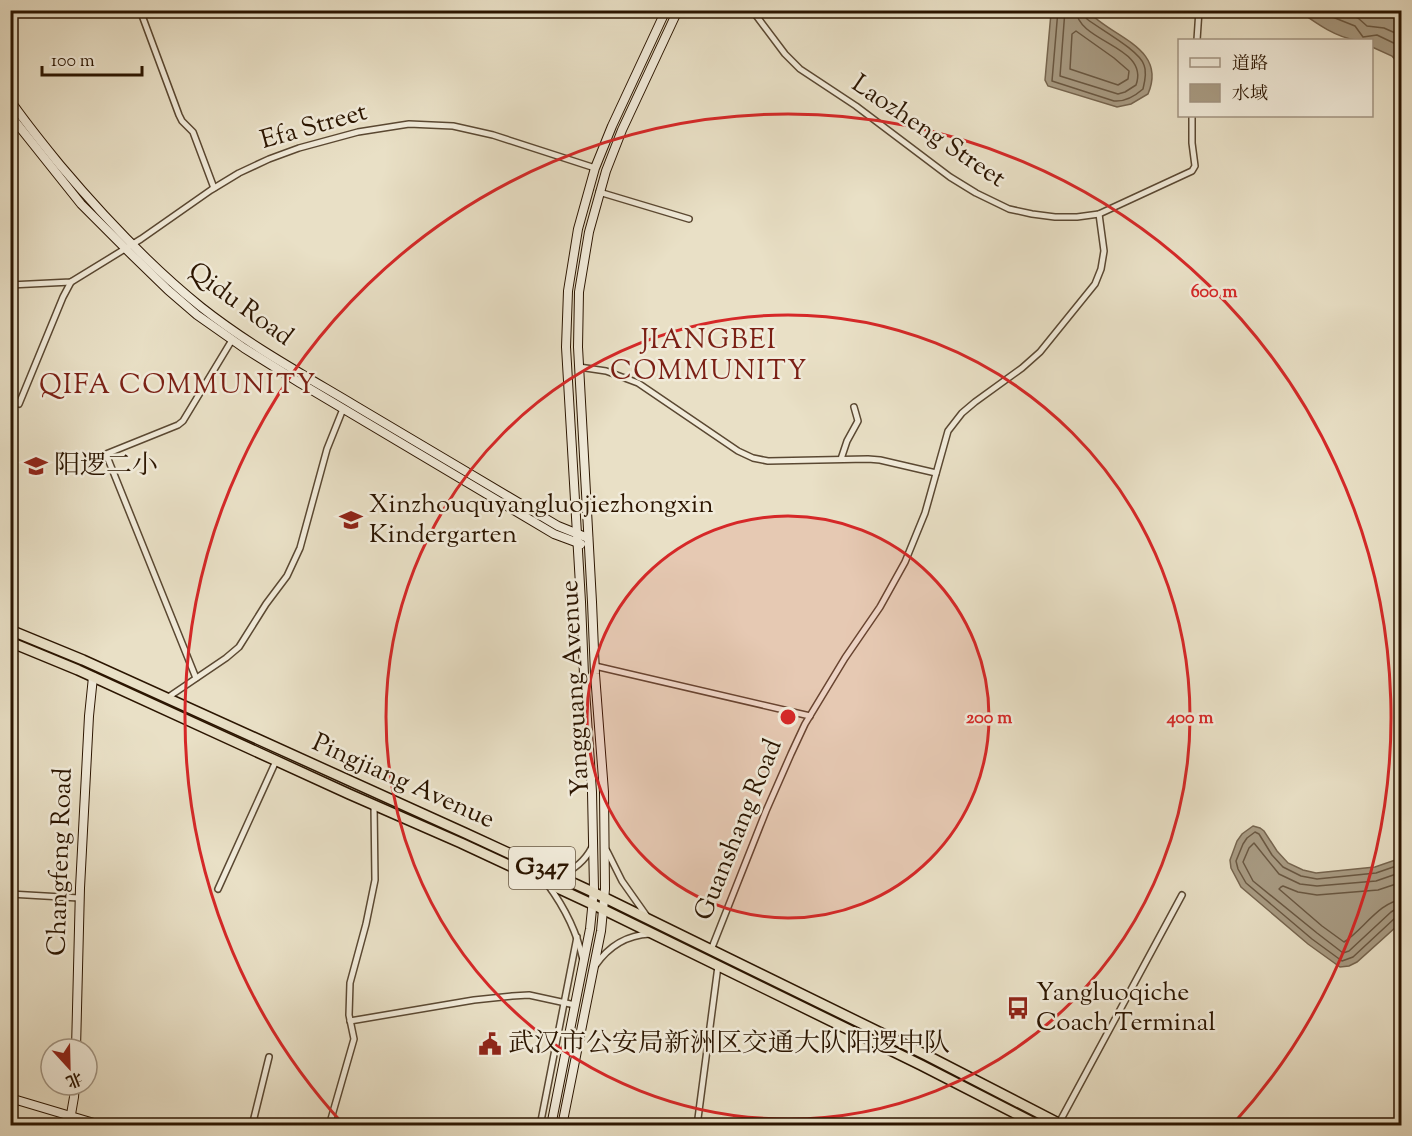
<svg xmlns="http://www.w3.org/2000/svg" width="1412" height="1136" font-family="'Sorts Mill Goudy','Noto Serif SC',serif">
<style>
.water{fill:#a89b83;stroke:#76654f;stroke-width:1.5}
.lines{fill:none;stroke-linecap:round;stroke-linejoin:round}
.shore{stroke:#6a5842;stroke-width:1.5}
.street-casing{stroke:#5a4832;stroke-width:8}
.secondary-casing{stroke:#2b1500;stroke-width:10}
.highway-casing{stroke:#2b1500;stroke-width:12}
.street{stroke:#f1ebda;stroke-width:5}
.secondary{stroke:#f1ebda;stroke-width:8}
.highway{stroke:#e9e0c6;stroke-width:9}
.ring{fill:none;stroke:#d62828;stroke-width:3}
.labels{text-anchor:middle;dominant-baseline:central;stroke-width:5;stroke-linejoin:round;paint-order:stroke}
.shield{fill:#f1ebda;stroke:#665541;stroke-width:1.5}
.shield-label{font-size:24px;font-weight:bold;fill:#2b1500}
.street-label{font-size:26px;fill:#2b1500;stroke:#f1ebda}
.poi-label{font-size:26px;fill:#2b1500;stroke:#f1ebda;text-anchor:start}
.neighbourhood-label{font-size:27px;letter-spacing:1.5px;fill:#7a1f14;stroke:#f1ebda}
.centre{fill:#d62828;stroke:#f1ebda;stroke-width:3}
.ring-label{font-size:18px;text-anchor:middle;font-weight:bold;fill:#d62828;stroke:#f1ebda;stroke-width:5;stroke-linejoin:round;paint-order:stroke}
</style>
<rect width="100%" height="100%" fill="#e9e0c6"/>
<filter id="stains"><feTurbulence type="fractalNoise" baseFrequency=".00333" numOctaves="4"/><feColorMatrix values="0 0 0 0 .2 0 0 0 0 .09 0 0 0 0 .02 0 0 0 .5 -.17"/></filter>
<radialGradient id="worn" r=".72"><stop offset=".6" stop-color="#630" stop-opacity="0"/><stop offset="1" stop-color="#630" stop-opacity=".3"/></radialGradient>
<g class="water">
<path d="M1053,11h35c22,26 80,36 60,83l-17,10 -14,3 -69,-21 -3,-6 6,-67z"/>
<path d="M1299,11h102v56l-9,-11 -20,-9v-7c-5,0 -11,1 -16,0 -21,-3 -40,-17 -57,-29z"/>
<path d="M1253,826l7,2 4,3 13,20 11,12 15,7 13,3 59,-6 26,-9v61l-4,7 -40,36 -8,4 -9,1 -32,-23 -67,-57 -10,-19 -1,-8 7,-19 5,-7z"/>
</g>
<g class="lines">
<g class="shore">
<path d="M1058,10l-6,71 62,20c11,1 21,-5 29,-12 2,-8 4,-17 1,-24 -5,-15 -43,-35 -57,-46l-3,-4v-5"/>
<path d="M1065,10l-5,66 58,18 7,-2 11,-7c14,-39 -58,-42 -60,-75"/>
<path d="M1322,10l8,6 25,10 8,11 14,-2 25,12"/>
<path d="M1340,10l18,8 9,8 17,2 18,8"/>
<path d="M1076,31l38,27 15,13 -1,8 -10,6 -48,-16 2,-35z"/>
<path d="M1402,864l-26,9 -59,6 -16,-3 -18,-9 -11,-12 -13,-21 -4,-2 -8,6 -4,6 -7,17 2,8 8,14 66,56 30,22 11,-4 42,-39 7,-2"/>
<path d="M1402,872l-26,9 -59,5 -17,-2 -21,-10 -25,-31 -5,5 -6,14 10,19 64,52 26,20 6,-2 42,-39 5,-3h6"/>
<path d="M1402,882l-24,8 -61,5 -19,-3 -15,-6 -2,1 -2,2 43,37 22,16c18,-11 36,-41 58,-42"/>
</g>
<g class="street-casing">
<g id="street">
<path d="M140,10l39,105 3,6 11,11 21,56"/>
<path d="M752,10l33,44 15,15 56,37 94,71 26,16 33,16 23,5 23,3h22l22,-3 93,-43 3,-5 -3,-23v-27"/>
<path d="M1197,40l2,-30"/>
<path d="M599,192l90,27"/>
<path d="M10,285l61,-3 70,-43 70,-49 28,-17 30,-14 30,-11 59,-16 51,-8 44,2 40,9 102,33"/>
<path d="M579,367l27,4 32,12 100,68 15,7 15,3 100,-2 12,1 56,13"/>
<path d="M19,404l44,-107 8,-15"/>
<path d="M841,459l6,-18 11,-20 -4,-14"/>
<path d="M595,666l215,50"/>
<path d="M196,678l-90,-224 72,-29 5,-4 49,-81"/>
<path d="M167,698l59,-40 13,-11 27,-43 21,-28 13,-28 27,-99 16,-40"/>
<path d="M607,851l15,30 24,34"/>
<path d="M559,876c15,-6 26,-15 33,-29"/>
<path d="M548,885c17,23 29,47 35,75"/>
<path d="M218,889l58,-128"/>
<path d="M10,894l69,4"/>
<path d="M711,950l55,-139 25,-57 14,-30 40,-66 35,-51 25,-45 20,-49 23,-82 14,-18 13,-11 47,-34 18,-16 55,-68 6,-15 3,-18 -5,-37"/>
<path d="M595,966c13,-19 32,-31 55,-32"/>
<path d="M350,1021l124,-21 38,-4 17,-1 46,10"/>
<path d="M1059,1123l123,-228"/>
<path d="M252,1126l17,-69"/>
<path d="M329,1126l25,-87 -5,-24 1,-32 16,-59 9,-44 -1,-75"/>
<path d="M540,1126l37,-189"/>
<path d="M697,1126l21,-160"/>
</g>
</g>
<g class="secondary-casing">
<g id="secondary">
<path d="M10,100c15,22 33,44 50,65 43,51 89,100 141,142 48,38 101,67 153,98 68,40 136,81 204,121l30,12"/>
<path d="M10,115l71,89 52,52 35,34 29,25 47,33 56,35 254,151 27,10"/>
<path d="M76,1049l4,-161 9,-172 4,-39"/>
<path d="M10,1098l94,28"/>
<path d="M69,1126l5,-29 1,-12"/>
<path d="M551,1126l39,-197 4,-40 -2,-97 -8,-117 -3,-73 -15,-255 2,-56 10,-62 17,-61 17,-42 54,-116"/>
<path d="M562,1126l39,-195 4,-42 -1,-97 -9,-118 -3,-72 -14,-255 1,-55 10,-60 17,-61 16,-41 56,-120"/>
</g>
</g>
<g class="highway-casing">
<g id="highway">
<path d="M10,630l73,30 382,173 132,61 329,161 138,71"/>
<path d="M10,642l68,28 271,124 112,49 131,61 329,161 119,61"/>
</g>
</g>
<use href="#street" class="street"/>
<use href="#secondary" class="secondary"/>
<use href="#highway" class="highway"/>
</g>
<circle cx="788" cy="717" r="201" fill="#d62828" fill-opacity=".12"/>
<g class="ring">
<circle cx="788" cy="717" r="201"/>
<circle cx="788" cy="717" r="402"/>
<path d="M343 1124A603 603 0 1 1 1233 1124"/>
</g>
<defs>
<g id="school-bare" transform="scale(1.8)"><path d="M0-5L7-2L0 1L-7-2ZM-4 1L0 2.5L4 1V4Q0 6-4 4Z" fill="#8f2418" stroke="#f1ebda" stroke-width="2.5" paint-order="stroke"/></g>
<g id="bus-bare" transform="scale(1.8)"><path d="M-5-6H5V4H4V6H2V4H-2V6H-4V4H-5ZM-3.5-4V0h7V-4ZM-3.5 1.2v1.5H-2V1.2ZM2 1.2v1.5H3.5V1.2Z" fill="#8f2418" stroke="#f1ebda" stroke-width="2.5" paint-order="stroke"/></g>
<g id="civic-bare" transform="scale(1.8)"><path d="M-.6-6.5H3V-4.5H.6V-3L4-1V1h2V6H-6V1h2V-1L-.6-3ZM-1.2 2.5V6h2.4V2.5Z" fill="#8f2418" stroke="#f1ebda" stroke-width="2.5" paint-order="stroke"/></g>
</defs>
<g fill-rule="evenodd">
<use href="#school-bare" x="36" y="466"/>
<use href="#school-bare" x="351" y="520"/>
<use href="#bus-bare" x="1018" y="1008"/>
<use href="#civic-bare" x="490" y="1044"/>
</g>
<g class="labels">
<rect class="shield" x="509" y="847" width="66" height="42" rx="4.5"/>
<g class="shield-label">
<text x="542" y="868">G347</text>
</g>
<g class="street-label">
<text transform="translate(314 127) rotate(-16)">Efa Street</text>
<text transform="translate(928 132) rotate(34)">Laozheng Street</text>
<text transform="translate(240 305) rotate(36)">Qidu Road</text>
<text transform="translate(576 688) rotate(-93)">Yangguang Avenue</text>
<text transform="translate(403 782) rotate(24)">Pingjiang Avenue</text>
<text transform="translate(739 830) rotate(-68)">Guanshang Road</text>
<text transform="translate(61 862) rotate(-88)">Changfeng Road</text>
</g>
<g class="poi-label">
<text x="54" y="466">阳逻二小</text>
<text x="369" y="505">Xinzhouquyangluojiezhongxin<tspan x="369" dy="30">Kindergarten</tspan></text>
<text x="1036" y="993">Yangluoqiche<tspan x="1036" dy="30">Coach Terminal</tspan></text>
<text x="508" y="1044">武汉市公安局新洲区交通大队阳逻中队</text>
</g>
<g class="neighbourhood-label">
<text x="709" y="341">JIANGBEI<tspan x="709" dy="31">COMMUNITY</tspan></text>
<text x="178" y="386">QIFA COMMUNITY</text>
</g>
</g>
<circle cx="788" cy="717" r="9" class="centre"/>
<g class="ring-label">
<text x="1214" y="297">600 m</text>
<text x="989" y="723">200 m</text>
<text x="1190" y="723">400 m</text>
</g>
<rect width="1412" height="1136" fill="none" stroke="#e9e0c6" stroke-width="36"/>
<rect x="12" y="12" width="1388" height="1112" fill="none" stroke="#2b1500" stroke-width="3"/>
<rect x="18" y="18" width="1376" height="1100" fill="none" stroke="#2b1500" stroke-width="1.5"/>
<rect x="1178" y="39" width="195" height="78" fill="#f1ebda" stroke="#a29583" stroke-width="1.5"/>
<rect x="1190" y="58" width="30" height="9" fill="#f1ebda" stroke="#a29583" stroke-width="1.5"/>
<text x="1232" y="69" font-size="18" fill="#2b1500">道路</text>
<rect x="1190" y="84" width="30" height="18" fill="#a89b83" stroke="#a29583" stroke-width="1.5"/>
<text x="1232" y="99" font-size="18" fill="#2b1500">水域</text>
<g transform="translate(69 1067) rotate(158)"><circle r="28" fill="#f1ebda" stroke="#a29583" stroke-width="1.5"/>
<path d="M0-4.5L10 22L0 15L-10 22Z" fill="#8f2418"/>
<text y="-9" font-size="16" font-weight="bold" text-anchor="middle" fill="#2b1500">北</text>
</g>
<path d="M42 66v9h100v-9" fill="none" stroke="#2b1500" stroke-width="3"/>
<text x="51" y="66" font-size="18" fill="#2b1500" stroke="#f1ebda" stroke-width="4.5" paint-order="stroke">100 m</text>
<rect width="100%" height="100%" filter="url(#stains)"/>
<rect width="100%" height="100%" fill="url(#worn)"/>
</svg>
